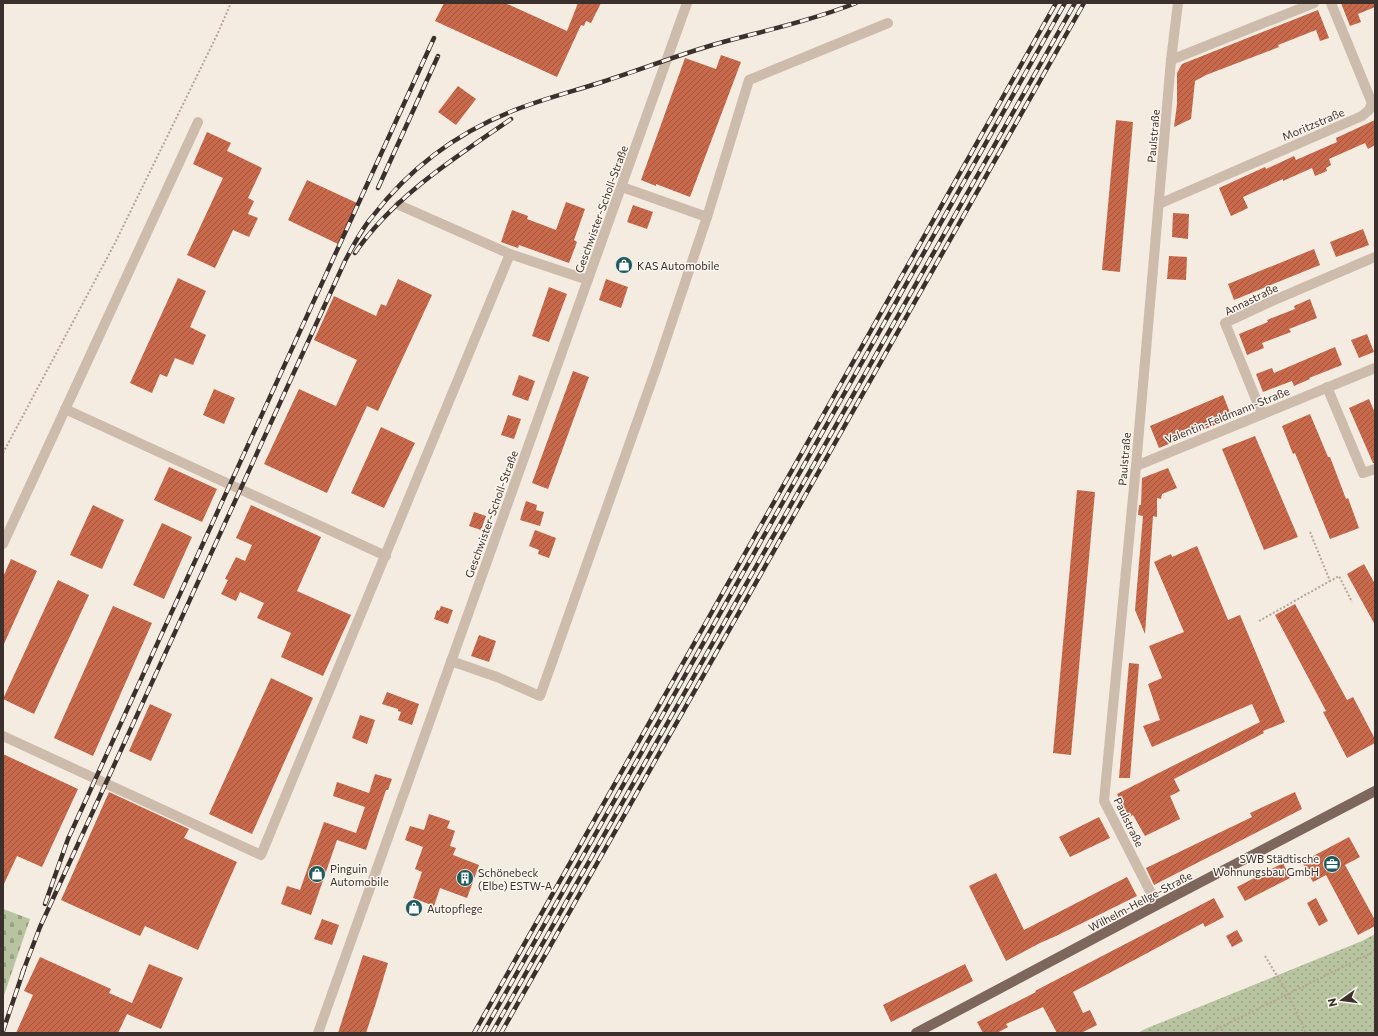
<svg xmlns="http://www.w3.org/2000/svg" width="1378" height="1036" font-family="Commissioner,sans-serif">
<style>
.green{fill:url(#green-dots)}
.cemetery{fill:url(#cemetery-stones)}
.building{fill:url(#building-hatch)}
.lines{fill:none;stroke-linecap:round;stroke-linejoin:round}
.path{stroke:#b9a596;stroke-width:2;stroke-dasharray:2 2;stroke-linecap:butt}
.minor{stroke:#cdbbac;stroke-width:10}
.major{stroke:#7d675c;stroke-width:10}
.rail-casing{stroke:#3b302b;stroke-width:4.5}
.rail{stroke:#fbf5ee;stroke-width:3;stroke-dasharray:9;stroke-linecap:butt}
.labels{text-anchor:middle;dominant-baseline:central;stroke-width:3;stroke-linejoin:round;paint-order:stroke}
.street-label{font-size:11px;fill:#3b302b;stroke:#fbf5ee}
.poi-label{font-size:11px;fill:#3b302b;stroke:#fbf5ee;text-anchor:start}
</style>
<defs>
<pattern id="green-dots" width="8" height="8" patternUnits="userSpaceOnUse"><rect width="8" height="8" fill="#b8c4a0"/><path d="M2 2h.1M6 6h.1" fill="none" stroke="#97a083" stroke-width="1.8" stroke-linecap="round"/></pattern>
<pattern id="cemetery-stones" width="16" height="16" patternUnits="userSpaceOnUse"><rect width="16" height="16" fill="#b8c4a0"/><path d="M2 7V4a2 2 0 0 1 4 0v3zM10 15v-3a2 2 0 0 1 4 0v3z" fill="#97a083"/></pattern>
<pattern id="building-hatch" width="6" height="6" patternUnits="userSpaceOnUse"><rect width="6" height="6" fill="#c8694b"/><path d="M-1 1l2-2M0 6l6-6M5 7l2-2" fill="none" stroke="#a4573f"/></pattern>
</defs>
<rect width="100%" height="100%" fill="#f4ebe1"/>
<path class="green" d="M1375,934v99h-237l7,-4 217,-88z"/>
<path class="cemetery" d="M3,909l27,10 -27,79z"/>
<g class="building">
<path d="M444,3h61l62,28 11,-28h23l-10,20 -5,-2 -2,5 -3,-1 -24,52 -122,-56z"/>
<path d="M1341,3h34v4l-17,7 3,8 -11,4z"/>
<path d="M1318,10l11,28 -9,3 -4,-11 -38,15 1,2 -73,28 -11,6 -4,38 -17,8 3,-23v-31l5,-9z"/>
<path d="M721,55l20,7 -51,135 -34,-13v2l-15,-6 44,-122 31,11z"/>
<path d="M458,86l18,13 -20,26 -18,-13z"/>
<path d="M1116,120l17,2 -13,150 -18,-2z"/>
<path d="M1375,120v25l-7,4 -3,-6 -36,16 2,6 -5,3 1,3 -12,5 -3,-8 -29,13v-2l-40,18 5,11 -17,8 -12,-28 46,-21 1,2 28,-13 2,4 41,-18 -1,-4z"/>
<path d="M207,132l24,11 -4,8 35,17 -14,30 6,3 -6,13 10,4 -9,19 -16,-7 -18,38 -28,-13 36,-77 -30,-14z"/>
<path d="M307,180l50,23 -19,41 -50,-24z"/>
<path d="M566,202l19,7 -11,31 3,2 -8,21 -50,-18 -1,3 -17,-6 11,-32 16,6 -1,3 29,11z"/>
<path d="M633,205l20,7 -6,17 -20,-7z"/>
<path d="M1173,213l16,1 -1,25 -16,-2z"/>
<path d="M1363,229l6,16 -33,12 -6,-15z"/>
<path d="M1314,249l6,16 -86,35 -6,-16z"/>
<path d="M1169,256l18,1 -1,23 -19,-1z"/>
<path d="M178,278l28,13 -16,36 16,8 -13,30 -18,-7 -8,19 -7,-3 -8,19 -22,-10z"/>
<path d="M398,279l34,16 -54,116 -11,-5 -40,87 -63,-29 35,-75 37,17 21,-46 -43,-20 20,-44 42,20 5,-12 5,2z"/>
<path d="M606,279l22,8 -7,21 -22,-8z"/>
<path d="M549,287l18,7 -18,48 -17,-6z"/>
<path d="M1310,299l7,19 -28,11 2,3 -29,11 2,5 -17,7 -8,-21 29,-12 -1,-2 28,-11 -1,-3z"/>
<path d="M1367,334l7,18 -15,6 -8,-18z"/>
<path d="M1335,347l7,18 -33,13 1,1 -16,7 -2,-5 -29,11 -7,-18 16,-6 2,5z"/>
<path d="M573,371l16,6 -41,112 -16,-6z"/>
<path d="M519,375l16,6 -7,20 -16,-6z"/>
<path d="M214,389l21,9 -11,26 -21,-9z"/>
<path d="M1223,395l9,23 -73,30 -9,-22z"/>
<path d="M1369,399l6,14v50h-2l-24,-55z"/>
<path d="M1310,414l18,43h2l16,42 2,-1 11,30 -29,11 -35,-86 -2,1 -11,-28z"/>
<path d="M508,415l13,4 -7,20 -13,-4z"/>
<path d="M381,427l34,16 -31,65 -33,-15z"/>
<path d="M1255,436l43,101 -34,13 -42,-101z"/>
<path d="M169,467l48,22 -15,33 -48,-22z"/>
<path d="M1168,468l9,20 -15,6 -1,5 -4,-1v19l-4,-1 -8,118 -10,-24 8,-94 -5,-1 1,-10h2l1,-27z"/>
<path d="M1077,490l18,2 -24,263 -18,-2z"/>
<path d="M526,501l11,4 -1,5 8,2 -4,14 -20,-6z"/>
<path d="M93,505l31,15 -22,49 -32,-14z"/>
<path d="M251,505l70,32 -24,54 54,24 -28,61 -42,-19 10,-24 -34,-15 7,-15 -24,-11 -4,9 -15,-7 7,-14 -3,-1 11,-22 9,4 7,-16 -16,-7z"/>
<path d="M474,512l12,4 -5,14 -12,-4z"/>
<path d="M162,523l30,14 -28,62 -31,-14z"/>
<path d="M535,530l21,8 -7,20 -11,-4 1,-4 -10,-4z"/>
<path d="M1197,546l31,74 12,-5 45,107 -22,9 1,2 -90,46 6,12 -10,5 10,23 -35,17 -12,-21 -9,5 -6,-13 4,-2 -5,-11 143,-72 -8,-18 -100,43 -9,-21 17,-6 -12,-36 14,-6 -13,-32 35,-14 -30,-70 17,-8 1,3z"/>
<path d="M11,559l26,12 -34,75v-69z"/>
<path d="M1364,564l11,20v41l-28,-51z"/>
<path d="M58,580l31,15 -55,119 -31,-15z"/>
<path d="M1295,604l52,96 6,-3 22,42v4l-28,15 -24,-46 3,-1 -51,-96z"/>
<path d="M113,606l39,17 -59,133 -39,-18z"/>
<path d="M441,606l12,4 -5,14 -14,-5 3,-9 2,1z"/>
<path d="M479,635l17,6 -7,21 -18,-6z"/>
<path d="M1129,663l10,1 -9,114h-11z"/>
<path d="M271,678l42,20 -61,136 -43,-20z"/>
<path d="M387,692l32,12 -7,21 -14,-5 3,-8 -3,-1v-2l-16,-5z"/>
<path d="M150,704l22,10 -21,47 -22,-10z"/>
<path d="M360,715l15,5 -8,24 -15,-6z"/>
<path d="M3,754l75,35 -36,78 -25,-11 -14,30z"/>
<path d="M375,774l17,5 -4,11h-2l-20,60 -29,-10 -26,75 -30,-11 6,-18 13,4 24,-68 32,11 9,-26 -32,-11 4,-14 32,11z"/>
<path d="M109,792l80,37 -5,9 53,24 -39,88 -53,-24 -5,10 -79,-36z"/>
<path d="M1295,792l7,17 -148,76 -8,-17 106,-51 -2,-4z"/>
<path d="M429,814l21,7 -3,7 8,3 -5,15 6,2 -3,7 26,10 -12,33 -27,-10 -6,18 -21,-8 9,-26 -7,-3 8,-22 -18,-7 5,-14 14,4z"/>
<path d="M1099,817l11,21 -40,19 -11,-20z"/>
<path d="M1349,837l11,20 -15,8 30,55v6l-17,9 -32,-60 -13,7 -11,-20z"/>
<path d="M1283,863l7,15 -45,23 -8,-14z"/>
<path d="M996,873l28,57 103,-53 10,19 -81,40 -16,7 -34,18 -37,-75z"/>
<path d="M1214,898l10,19 -19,10 -2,-4 -65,35 -65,34 10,21 7,-3 7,15 -16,8h-24l-14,-26 -37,17 2,3 -11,6h-14l-6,-11 59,-30 -1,-1 19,-10z"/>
<path d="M1316,898l12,23 -9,5 -12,-23z"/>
<path d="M322,919l17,6 -7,20 -18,-6z"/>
<path d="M1237,930l6,11 -11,6 -6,-11z"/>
<path d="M363,955l25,8 -12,40 -10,30h-28z"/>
<path d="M40,957l71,32 -2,4 23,10 17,-39 34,14 -22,51 -34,-15 -9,19h-102l17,-38 -9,-4z"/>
<path d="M965,964l8,17 -82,41 -8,-17z"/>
</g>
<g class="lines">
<g class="path">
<path d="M3,453l111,-208 103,-210 14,-32"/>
<path d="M1310,532l20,49 9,-5 13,26"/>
<path d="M1259,621l71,-40"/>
<path d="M1265,956l23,38 18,39"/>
<path d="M1209,1033l166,-82"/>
</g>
<g class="minor">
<path d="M1171,60l143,-57"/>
<path d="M622,187l85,30 42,-137 139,-57"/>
<path d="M1159,204l203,-88 7,-6 3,-7 -41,-100"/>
<path d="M399,205l111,49 78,26"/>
<path d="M1327,387l36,86 12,-4"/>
<path d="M65,409l321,147"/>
<path d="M1262,414l-37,-91 45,-21 105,-45"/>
<path d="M1136,466l239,-98"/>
<path d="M3,544l195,-422"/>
<path d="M451,661l46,16 43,19 117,-330 50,-149"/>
<path d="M3,736l258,119 249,-601"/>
<path d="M1157,905l-53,-104 32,-335 35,-406 7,-57"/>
<path d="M318,1033l369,-1030"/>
</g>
<path class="major" d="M916,1033l241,-128 218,-114"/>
<g class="rail-casing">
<g id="rail">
<path d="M378,188l60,-132"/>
<path d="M355,253c39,-57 100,-95 156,-134"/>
<path d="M45,904l23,-65 366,-801"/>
<path d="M22,974l18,-47 305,-666c8,-15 16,-31 27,-44 36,-47 83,-83 138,-105 29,-12 61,-20 92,-30 38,-12 76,-27 114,-38 47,-13 94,-23 140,-41"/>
<path d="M3,1031l21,-62"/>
<path d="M474,1033l582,-1030"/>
<path d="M483,1033l582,-1030"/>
<path d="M492,1033l583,-1030"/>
<path d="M501,1033l583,-1030"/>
</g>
</g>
<use href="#rail" class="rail"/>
</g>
<defs>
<g id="shop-disc" transform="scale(0.9)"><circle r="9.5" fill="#1f5a5e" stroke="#fbf5ee"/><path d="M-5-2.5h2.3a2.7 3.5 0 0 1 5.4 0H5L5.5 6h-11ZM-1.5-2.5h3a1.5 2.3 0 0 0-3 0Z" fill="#fff"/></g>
<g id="office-disc" transform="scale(0.9)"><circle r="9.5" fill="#1f5a5e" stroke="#fbf5ee"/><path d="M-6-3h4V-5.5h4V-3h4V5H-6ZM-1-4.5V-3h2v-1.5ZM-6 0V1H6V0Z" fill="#fff"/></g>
<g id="building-disc" transform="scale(0.9)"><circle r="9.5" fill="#1f5a5e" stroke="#fbf5ee"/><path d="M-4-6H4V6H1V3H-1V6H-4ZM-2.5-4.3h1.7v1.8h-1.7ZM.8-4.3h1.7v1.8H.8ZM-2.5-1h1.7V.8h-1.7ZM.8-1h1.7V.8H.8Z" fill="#fff"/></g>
</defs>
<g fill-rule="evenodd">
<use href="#shop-disc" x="624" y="265"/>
<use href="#office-disc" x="1332" y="864"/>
<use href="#shop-disc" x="317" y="874"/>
<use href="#building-disc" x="465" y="878"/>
<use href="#shop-disc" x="414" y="908"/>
</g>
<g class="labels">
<g class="street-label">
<text transform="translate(1313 124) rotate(-23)">Moritzstraße</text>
<text transform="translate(1153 136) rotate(-85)">Paulstraße</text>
<text transform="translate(601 209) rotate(-70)">Geschwister-Scholl-Straße</text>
<text transform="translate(1251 299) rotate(-26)">Annastraße</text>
<text transform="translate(1227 415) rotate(-22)">Valentin-Feldmann-Straße</text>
<text transform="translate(1124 459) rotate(-85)">Paulstraße</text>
<text transform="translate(491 514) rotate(-70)">Geschwister-Scholl-Straße</text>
<text transform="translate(1129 822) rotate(64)">Paulstraße</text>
<text transform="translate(1140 901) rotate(-28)">Wilhelm-Hellge-Straße</text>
</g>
<g class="poi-label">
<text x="637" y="265">KAS Automobile</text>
<text x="1319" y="858" text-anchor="end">SWB Städtische<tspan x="1319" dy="13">Wohnungsbau GmbH</tspan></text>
<text x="330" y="868">Pinguin<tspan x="330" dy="13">Automobile</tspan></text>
<text x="478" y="872">Schönebeck<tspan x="478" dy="13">(Elbe) ESTW-A</tspan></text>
<text x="427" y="908">Autopflege</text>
</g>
</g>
<rect width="1378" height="1036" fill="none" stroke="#3b302b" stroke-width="8"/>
<g transform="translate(1342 1000) rotate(256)" stroke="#fbf5ee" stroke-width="3" paint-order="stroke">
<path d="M0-3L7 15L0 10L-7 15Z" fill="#3b302b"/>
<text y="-6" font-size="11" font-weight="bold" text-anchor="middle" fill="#3b302b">N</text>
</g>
</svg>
